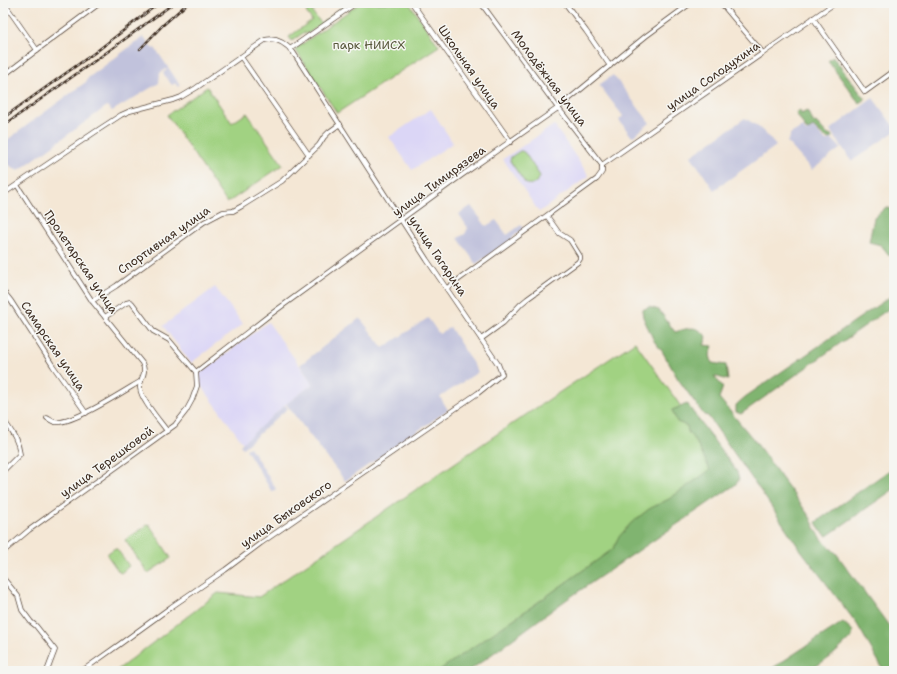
<svg xmlns="http://www.w3.org/2000/svg" width="897" height="674" font-family="'Shantell Sans',sans-serif">
<style>
.built{fill:#dbd6f6}
.industrial{fill:#c1c2dc}
.green{fill:#a1d282;stroke:#6e7e50}
.forest{fill:#80b470;stroke:#5e6f47}
.lines{fill:none;stroke-linecap:round;stroke-linejoin:round}
.minor-casing{stroke:#574639;stroke-width:5.5}
.tertiary-casing{stroke:#574639;stroke-width:6}
.minor{stroke:#fff;stroke-width:4}
.tertiary{stroke:#fff;stroke-width:5}
.rail-casing{stroke:#3b2a1e;stroke-width:2.5}
.rail{stroke:#f6f6f2;stroke-width:1;stroke-dasharray:3;stroke-linecap:butt}
.labels{text-anchor:middle;dominant-baseline:central;stroke-width:3;stroke-linejoin:round;paint-order:stroke}
.park-label{font-size:12px;fill:#545437;stroke:#f6f6f2}
.street-label{font-size:12px;fill:#3b2a1e;stroke:#f6f6f2}
</style>
<rect width="100%" height="100%" fill="#f6f6f2"/>
<filter id="ink" filterUnits="userSpaceOnUse"><feTurbulence type="fractalNoise" baseFrequency=".025" numOctaves="2"/><feDisplacementMap in="SourceGraphic" scale="8" xChannelSelector="R" yChannelSelector="G"/><feConvolveMatrix kernelMatrix="1 2 1 2 8 2 1 2 1" color-interpolation-filters="sRGB"/></filter>
<filter id="wash" filterUnits="userSpaceOnUse"><feTurbulence type="fractalNoise" baseFrequency=".012" numOctaves="4" result="noise"/><feDisplacementMap in="SourceGraphic" scale="16" xChannelSelector="R" yChannelSelector="G"/><feGaussianBlur stdDeviation="0.9" result="paint"/><feColorMatrix in="noise" values="0 0 0 0 0 0 0 0 0 0 0 0 0 0 0 0 0 1.4 0 .05"/><feComposite in="paint" operator="in"/></filter>
<g filter="url(#wash)">
<rect width="100%" height="100%" fill="#f4e7d5"/>
<g class="built">
<path d="M431,109l22,34 -41,27 -23,-33z"/>
<path d="M554,125l35,51 -50,36 -36,-53z"/>
<path d="M215,287l28,37 -52,39 -28,-37z"/>
<path d="M268,322l45,62 -27,20 -43,39 -42,-58 -2,-11z"/>
</g>
<g class="industrial">
<path d="M143,37l10,12 2,-1 25,37 -2,2 -3,-4 -3,2 -9,-12 4,-3 -1,-1 -6,4 -1,10 -47,28 -5,-5 -89,65 -15,-10v-18l83,-61 2,-4z"/>
<path d="M613,75l37,48 -18,14 -13,-17 4,-4 -24,-31z"/>
<path d="M873,98l21,29v5l-42,29 -22,-31z"/>
<path d="M745,118l12,8 8,7 11,13 -62,44 -23,-34z"/>
<path d="M803,127l3,5 7,-4 13,13 6,-2 9,9 -29,22 -25,-28 3,-5v-3z"/>
<path d="M471,206l15,20 10,-6 11,15 14,-10 3,4 -12,8 1,2 -37,25 -18,-26 7,-4 3,-6 -9,-14z"/>
<path d="M360,318l23,30 45,-30 11,16 11,-7 28,45 -38,25 8,13 -103,71 -59,-77 27,-20 -13,-19z"/>
<path d="M285,405l3,3 -45,40 -3,-3z"/>
<path d="M250,447l26,42 -4,3 -26,-43z"/>
</g>
<g class="green">
<path d="M319,3h5l-12,9 9,11 27,-20h3l-42,30h-6l-11,8 -3,-4 23,-17 -6,-8z"/>
<path d="M360,3h49l30,43 -102,67 -42,-64z"/>
<path d="M207,87l25,36 15,-10 36,52 -56,38 -60,-88z"/>
<path d="M520,151h2l3,2 15,23c-1,6 -9,11 -15,7l-15,-22 1,-4z"/>
<path d="M635,342l91,128 -285,201h-325l102,-78 41,4 244,-167z"/>
<path d="M149,524l22,34 -23,15 -23,-33z"/>
<path d="M115,548l2,1 12,17 -8,7 -2,-1 -12,-17 1,-2z"/>
</g>
<g class="forest">
<path d="M833,57l32,42 -6,4 -31,-42z"/>
<path d="M800,110l1,4 6,-3 7,12 2,-1 12,13h4l1,2 -5,2 -2,-2 -1,1 -12,-11 -6,4 -11,-18z"/>
<path d="M886,207l8,3v47l-5,-2 -8,-10 -12,-3 5,-24z"/>
<path d="M894,294v11l-153,109 -5,-2v-7l9,-8z"/>
<path d="M649,307l10,3 16,22c14,-4 21,-8 32,5l-3,8 9,1 -3,9 2,8 14,2 2,15 -14,-4 9,11 -4,11 35,42 56,77 6,13 9,13 11,10 56,77 2,13v28h-10l-27,-47 -60,-79 -30,-45 -59,-84 -4,-1 -26,-36 -16,-28 -8,-10 -11,-24 -1,-7z"/>
<path d="M687,404l50,68 2,8 -4,5 -169,115 -97,71h-31l96,-66 79,-56 5,-11 13,-15 18,-14 20,-10 41,-29 -14,-28 -8,-10 -1,-6 -10,-4 -5,-12z"/>
<path d="M894,467v22l-67,47 -7,-6 -4,-8z"/>
<path d="M843,622l10,9 -1,6 -18,17 -25,17h-41z"/>
</g>
</g>
<g filter="url(#ink)">
<g class="lines">
<g class="minor-casing">
<g id="minor">
<path d="M4,3l33,47"/>
<path d="M412,3l99,139"/>
<path d="M481,3l77,105 5,6 39,51"/>
<path d="M565,3l21,28 24,35"/>
<path d="M721,3l42,50"/>
<path d="M813,18l52,74 29,-21"/>
<path d="M290,49l66,-46"/>
<path d="M241,57l68,98"/>
<path d="M3,76l34,-26 63,-47"/>
<path d="M602,165l233,-162"/>
<path d="M17,185l75,116 50,62c6,12 -3,15 -2,25 1,12 20,33 27,43"/>
<path d="M3,194l92,-62 26,-17 9,-4 43,-11 8,-3 15,-9 69,-48c12,-3 21,4 28,12l134,208 71,104 4,10 -24,19 -217,150 -36,27 -54,37 -51,37 -38,27"/>
<path d="M447,288l150,-109 5,-7v-7"/>
<path d="M3,291l8,10 42,65 33,47"/>
<path d="M92,301l24,-15 88,-64 19,-10 10,-1 9,-5 40,-25 37,-36 5,-8 5,-5 11,-8"/>
<path d="M481,339l22,-16 18,-19 6,-5 51,-37 2,-3v-3l-10,-16 -11,-7 -12,-17"/>
<path d="M196,372l71,-55 195,-142 96,-67 88,-72 45,-33"/>
<path d="M47,418c2,1 6,4 8,4 17,3 69,-31 86,-41"/>
<path d="M3,419c8,12 15,20 17,35l-17,17"/>
<path d="M3,552l26,-22 146,-105 11,-14 6,-11 5,-14 -1,-14 -27,-32 -16,-9 -21,-28 -2,-1 -4,1 -21,14"/>
<path d="M3,578l15,18 4,14 9,12 5,4 19,24 -8,21"/>
</g>
</g>
<g class="tertiary-casing">
<path id="tertiary" d="M3,669l2,2"/>
</g>
<use href="#minor" class="minor"/>
<use href="#tertiary" class="tertiary"/>
<g class="rail-casing">
<g id="rail">
<path d="M140,49l23,-24 25,-22"/>
<path d="M3,118l94,-67 62,-48"/>
<path d="M3,126l107,-76 64,-47"/>
</g>
</g>
<use href="#rail" class="rail"/>
</g>
</g>
<g class="labels">
<g class="park-label">
<text x="369" y="45">парк НИИСХ</text>
</g>
<g class="street-label">
<text transform="translate(469 67) rotate(55)">Школьная улица</text>
<text transform="translate(713 76) rotate(-35)">улица Солодухина</text>
<text transform="translate(549 78) rotate(53)">Молодёжная улица</text>
<text transform="translate(439 181) rotate(-36)">улица Тимирязева</text>
<text transform="translate(164 240) rotate(-35)">Спортивная улица</text>
<text transform="translate(438 256) rotate(56)">улица Гагарина</text>
<text transform="translate(81 262) rotate(56)">Пролетарская улица</text>
<text transform="translate(53 346) rotate(56)">Самарская улица</text>
<text transform="translate(107 462) rotate(-36)">улица Терешковой</text>
<text transform="translate(286 514) rotate(-35)">улица Быковского</text>
</g>
</g>
<rect width="897" height="674" fill="none" stroke="#f6f6f2" stroke-width="16"/>
</svg>
